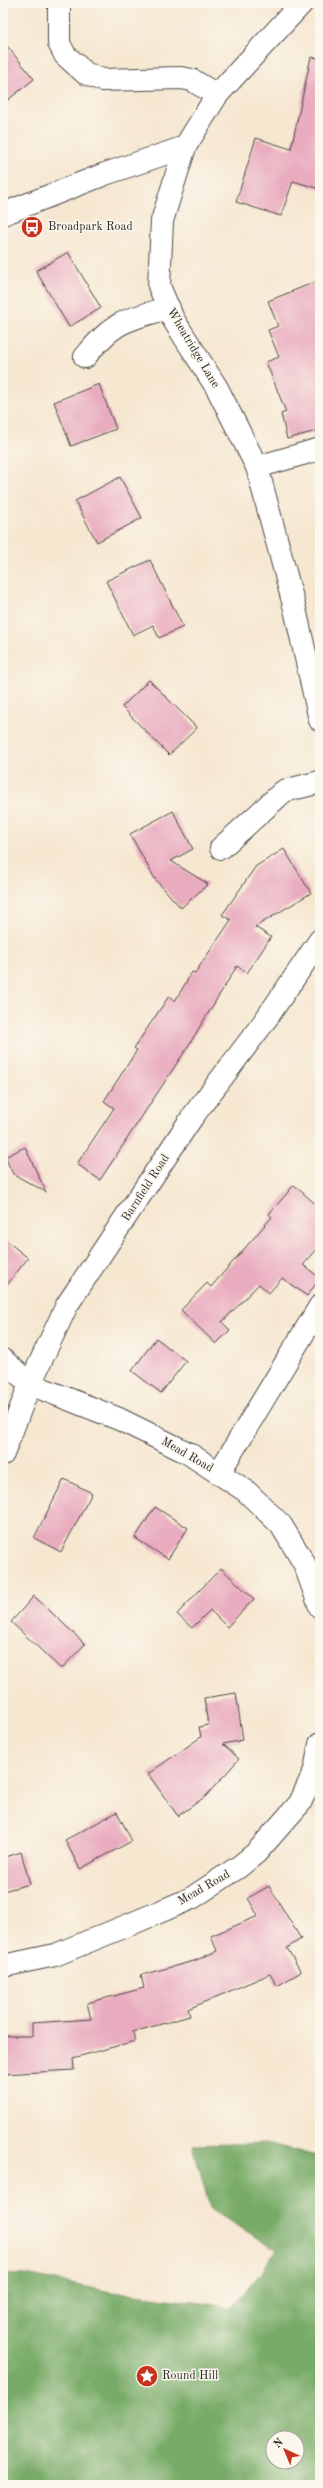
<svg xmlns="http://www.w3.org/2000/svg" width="323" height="2488" font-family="'Old Standard TT',serif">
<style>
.forest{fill:#78ab67;stroke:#526b49;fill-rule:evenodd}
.building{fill:#e9acbf}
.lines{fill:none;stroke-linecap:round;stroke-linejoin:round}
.minor-casing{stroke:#494744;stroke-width:24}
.minor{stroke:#fff;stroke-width:22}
.labels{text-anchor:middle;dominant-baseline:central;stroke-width:3;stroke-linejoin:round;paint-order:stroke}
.poi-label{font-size:12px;fill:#2b2b2b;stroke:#fbf7ec;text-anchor:start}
.street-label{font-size:12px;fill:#2b2b2b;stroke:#fbf7ec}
</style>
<rect width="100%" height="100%" fill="#fbf7ec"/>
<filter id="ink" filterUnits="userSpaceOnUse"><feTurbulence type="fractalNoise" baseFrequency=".025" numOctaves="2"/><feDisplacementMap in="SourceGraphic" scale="8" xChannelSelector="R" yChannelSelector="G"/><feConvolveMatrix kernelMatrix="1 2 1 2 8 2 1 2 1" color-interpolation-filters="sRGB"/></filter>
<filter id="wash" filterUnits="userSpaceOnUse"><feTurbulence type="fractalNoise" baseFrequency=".012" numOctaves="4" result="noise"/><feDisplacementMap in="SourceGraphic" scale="16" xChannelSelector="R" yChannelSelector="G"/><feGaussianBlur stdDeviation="0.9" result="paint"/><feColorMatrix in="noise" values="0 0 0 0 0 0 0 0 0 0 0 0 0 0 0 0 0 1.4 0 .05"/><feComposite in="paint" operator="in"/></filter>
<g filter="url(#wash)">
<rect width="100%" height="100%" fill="#f6e7d1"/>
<path class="forest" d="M267,2143l53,14v328h-317v-211l23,1 85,17 121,15 29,-34 15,-23 -66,-42 -17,-63zM273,2438h24v24h-24z"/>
<g id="blocks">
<g class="building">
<path d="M3,41l31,38 -31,25z"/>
<path d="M311,57l9,1v131l-27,-8 -12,35 -45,-14 20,-64 35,11z"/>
<path d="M68,252l33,56 -32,19 -33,-56z"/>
<path d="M320,280v150l-33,9 -6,-25 5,-2 -20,-50 13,-5 -11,-27 10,-4 -10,-25z"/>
<path d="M99,384l17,45 -45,17 -17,-44z"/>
<path d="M120,477l22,41 -45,24 -22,-41z"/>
<path d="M150,560l33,67 -24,11 -6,-13 -20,10 -27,-54z"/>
<path d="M149,680l48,48 -28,27 -47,-48z"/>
<path d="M173,811l20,38 -22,12 37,23 -27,24 -26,-29 -25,-45z"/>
<path d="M284,849l27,44 -56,34 16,10 -24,36 -10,-7 -50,82 -87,132 -23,-16 37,-56 -10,-7 33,-51 -3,-2 35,-52 6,5 17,-29 3,1 36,-53 -9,-5 34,-49z"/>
<path d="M25,1147l21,45 -33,-18 -8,-17z"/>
<path d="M294,1185l26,23v38l-17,19 17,13 -13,18 -25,-18 -13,15 -10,-9 -37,38 8,8 -14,14 -35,-34 26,-27 4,4 61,-70 -3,-3z"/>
<path d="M3,1238l25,20 -25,32z"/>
<path d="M156,1338l30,23 -25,32 -29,-22z"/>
<path d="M64,1479l28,14 -31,59 -27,-14z"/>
<path d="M155,1507l33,21 -20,31 -33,-21z"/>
<path d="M221,1568l33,31 -27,28 -17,-17 -18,18 -15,-14z"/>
<path d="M34,1596l51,48 -24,25 -50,-47z"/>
<path d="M236,1693l7,47 -20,4 16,15 -33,37 -28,20 -30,-42 53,-37 -2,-10 9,-2 -4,-27z"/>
<path d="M117,1812l15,29 -52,28 -15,-29z"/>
<path d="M21,1852l9,32 -27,7v-33z"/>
<path d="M269,1886l32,53 -14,9 14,24 -24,14 -7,-12 -82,35 2,7 -57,16 2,9 -62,17 1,12 -71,4v-38h29v-13l59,-4 -4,-16 57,-15 -3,-13 53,-14 23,-10 -6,-15 47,-20 -10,-18z"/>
</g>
</g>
</g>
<g filter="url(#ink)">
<use href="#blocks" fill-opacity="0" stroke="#494744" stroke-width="1"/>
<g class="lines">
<g class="minor-casing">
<g id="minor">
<path d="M59,3v40l6,12 20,18 17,7 79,-2 11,2 25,15"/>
<path d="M302,3l-85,92 -32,52 -23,74 -3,65 14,33 44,69 40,79 38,142 25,111"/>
<path d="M3,214l102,-40 80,-27"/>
<path d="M85,357c29,-36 40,-37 84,-49"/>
<path d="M257,467l63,-18"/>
<path d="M221,848l63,-57 36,-9"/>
<path d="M3,1360l27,24 89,35 69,34 58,38 35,34 23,38 16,44"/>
<path d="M3,1454l27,-70 37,-79 126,-189 71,-94 56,-82"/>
<path d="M219,1473l101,-167"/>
<path d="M3,1966l52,-11 76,-31 61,-26 48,-32 16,-13 44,-50 15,-33 5,-26"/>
</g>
</g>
<use href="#minor" class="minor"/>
</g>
</g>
<defs>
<g id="bus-disc" transform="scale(1.15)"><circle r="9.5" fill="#c8321e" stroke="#fbf7ec"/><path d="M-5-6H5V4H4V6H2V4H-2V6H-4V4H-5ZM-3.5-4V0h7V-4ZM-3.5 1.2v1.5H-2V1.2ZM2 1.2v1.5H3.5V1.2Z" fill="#fff"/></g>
<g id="sight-disc" transform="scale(1.15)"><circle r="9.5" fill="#c8321e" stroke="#fbf7ec"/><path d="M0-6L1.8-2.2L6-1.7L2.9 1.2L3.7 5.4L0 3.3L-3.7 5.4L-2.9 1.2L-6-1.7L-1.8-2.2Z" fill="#fff"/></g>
</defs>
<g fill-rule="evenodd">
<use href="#bus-disc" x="32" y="227"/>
<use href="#sight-disc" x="147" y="2376"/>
</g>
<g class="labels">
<g class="poi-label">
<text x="48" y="227">Broadpark Road</text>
<text x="162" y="2376">Round Hill</text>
</g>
<g class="street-label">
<text transform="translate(193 348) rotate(59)">Wheatridge Lane</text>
<text transform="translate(146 1188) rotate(-57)">Barnfield Road</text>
<text transform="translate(187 1455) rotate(30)">Mead Road</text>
<text transform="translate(204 1888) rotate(-30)">Mead Road</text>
</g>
</g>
<rect width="323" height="2488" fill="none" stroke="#fbf7ec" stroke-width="16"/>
<g transform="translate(285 2450) rotate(316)"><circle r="19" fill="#fbf7ec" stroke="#a8a59f"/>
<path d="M0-3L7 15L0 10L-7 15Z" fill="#c8321e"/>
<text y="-6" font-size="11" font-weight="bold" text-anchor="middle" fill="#2b2b2b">N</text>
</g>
</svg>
